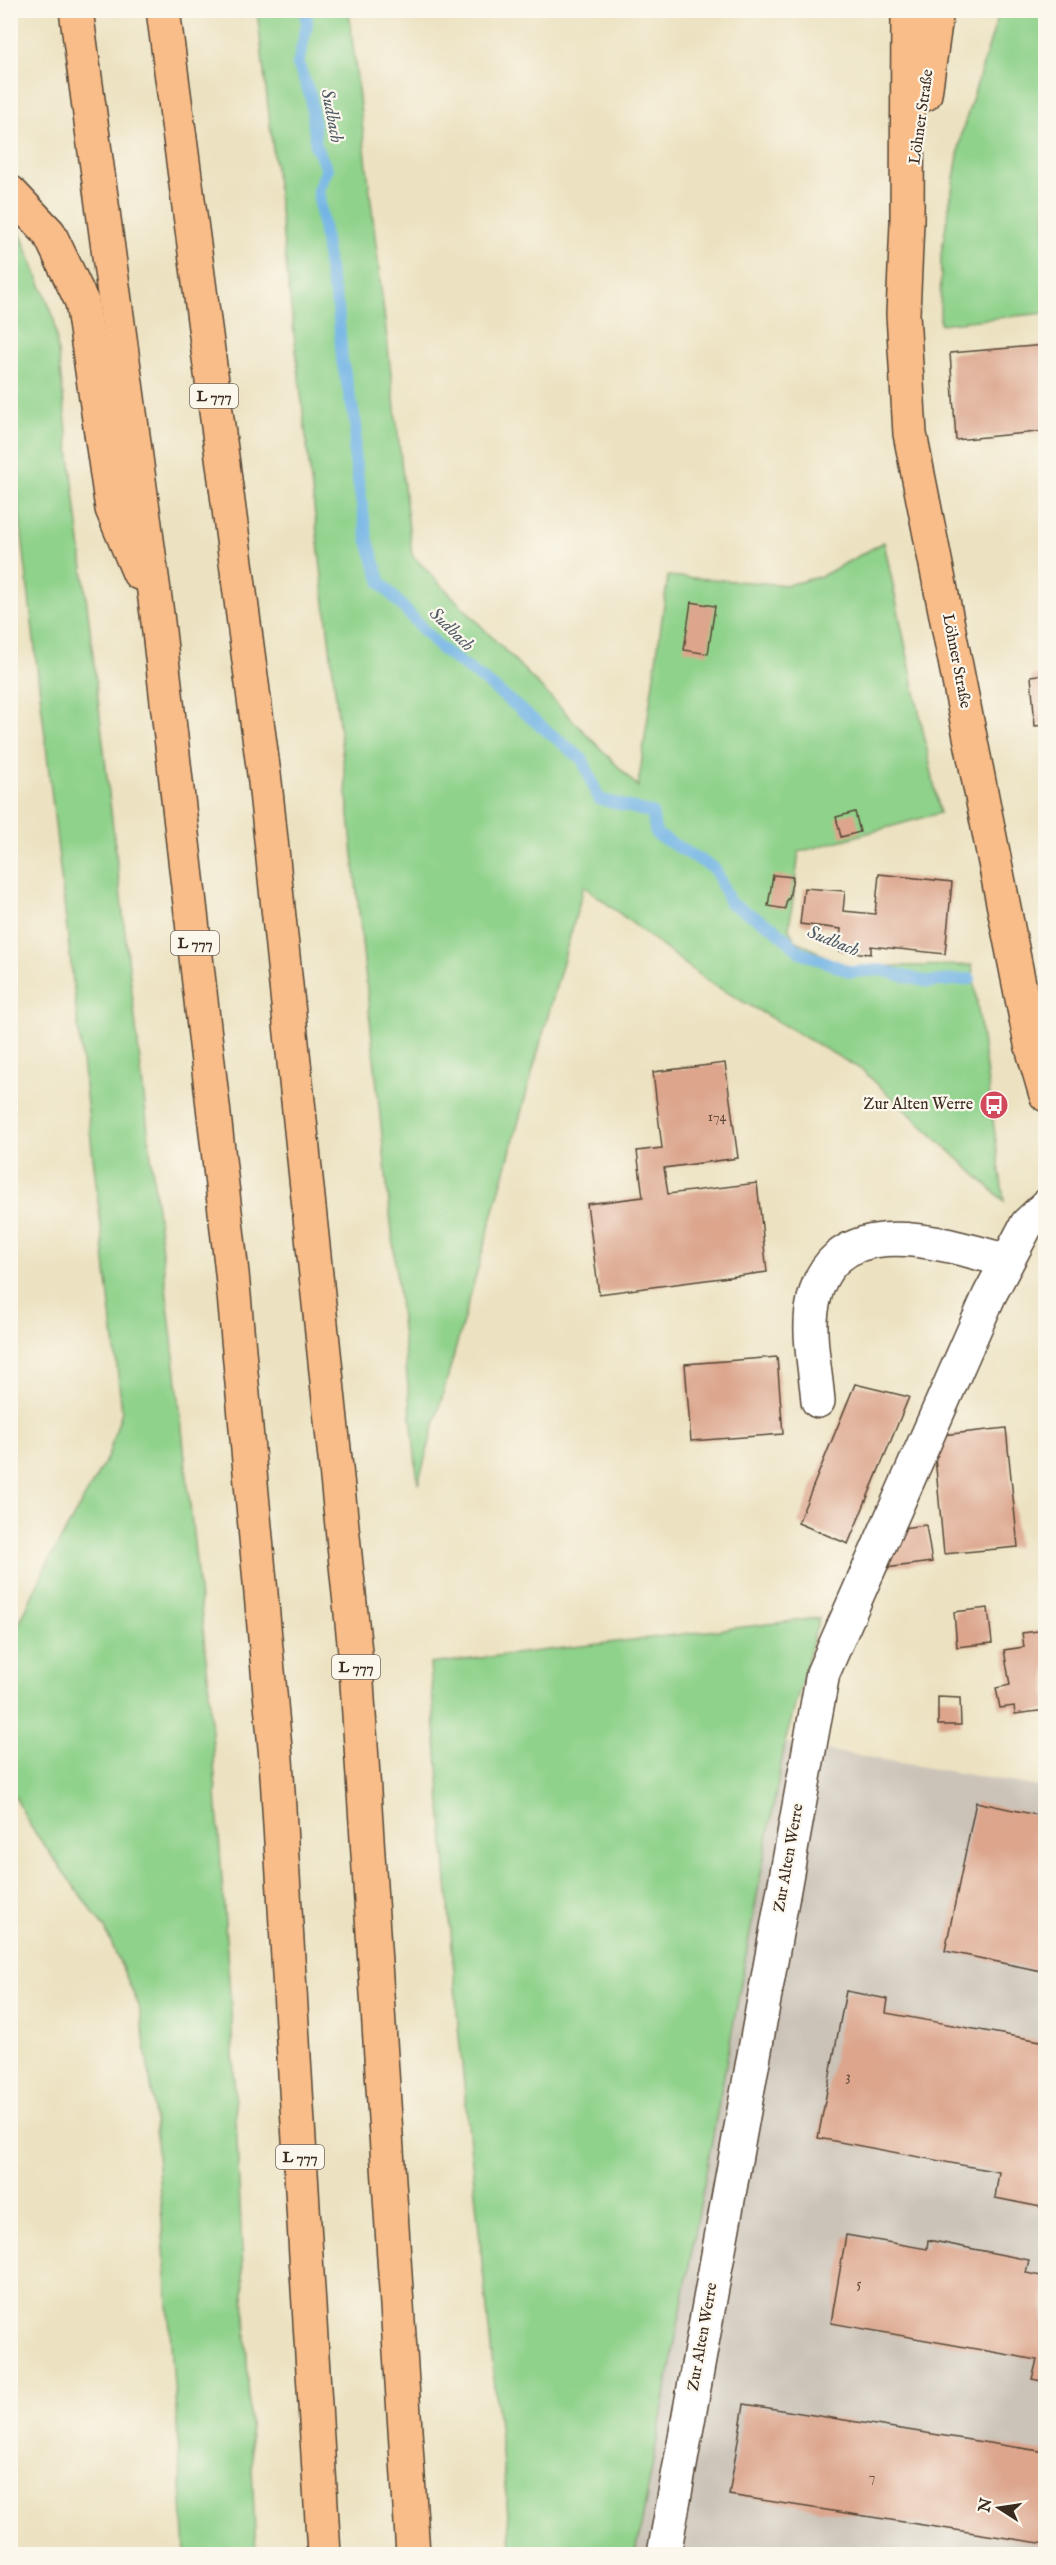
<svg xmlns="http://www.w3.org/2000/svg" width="1056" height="2565" font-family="'IM FELL English',serif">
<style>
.industrial{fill:#cbc3b8}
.green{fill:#8fd28b;stroke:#657e54;stroke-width:1.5}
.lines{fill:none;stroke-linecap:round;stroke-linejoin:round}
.stream{stroke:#70b3e5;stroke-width:12}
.building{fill:#dca58c}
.minor-casing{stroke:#564636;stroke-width:36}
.major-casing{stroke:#564636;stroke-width:36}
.highway-casing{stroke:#564636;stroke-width:36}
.minor{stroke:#fff;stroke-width:33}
.major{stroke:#f8bd89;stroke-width:33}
.highway{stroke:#f8bd89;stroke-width:33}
.labels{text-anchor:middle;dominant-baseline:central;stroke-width:4.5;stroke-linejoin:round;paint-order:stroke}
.number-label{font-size:14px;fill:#63493a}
.shield{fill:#fbf7ec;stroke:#75685c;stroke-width:1.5}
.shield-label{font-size:15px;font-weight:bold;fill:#3b2a1e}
.street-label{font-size:16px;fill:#3b2a1e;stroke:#fbf7ec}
.poi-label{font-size:16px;fill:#3b2a1e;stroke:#fbf7ec;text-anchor:end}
.water-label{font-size:18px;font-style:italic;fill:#4e5a64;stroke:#fbf7ec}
</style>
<rect width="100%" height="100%" fill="#fbf7ec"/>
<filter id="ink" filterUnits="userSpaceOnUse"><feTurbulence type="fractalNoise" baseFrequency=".0167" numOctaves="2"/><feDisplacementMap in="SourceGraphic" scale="12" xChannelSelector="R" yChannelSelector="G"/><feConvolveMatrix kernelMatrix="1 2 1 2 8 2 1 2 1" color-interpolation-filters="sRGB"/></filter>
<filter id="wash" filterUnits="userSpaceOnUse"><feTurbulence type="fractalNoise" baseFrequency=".008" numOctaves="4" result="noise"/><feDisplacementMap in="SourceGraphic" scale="24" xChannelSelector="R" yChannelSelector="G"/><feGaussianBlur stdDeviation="1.35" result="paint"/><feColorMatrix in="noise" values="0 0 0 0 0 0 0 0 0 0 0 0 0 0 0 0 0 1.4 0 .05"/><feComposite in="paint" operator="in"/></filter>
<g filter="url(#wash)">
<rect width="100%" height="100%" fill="#ece2c1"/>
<path class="industrial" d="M785,1743l260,45v766h-409z"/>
<g class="green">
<path d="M1000,10l45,1v302l-105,11 1,-70 21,-122z"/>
<path d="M257,11h92l63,544 226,232 30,-211 119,9 35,-9 62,-34 56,271 -141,39 -10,77 6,11 50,27 127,-2 32,236 -142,-131 -155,-89 -123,-95 -166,598 -73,-707z"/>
<path d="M10,216l5,4 39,98 124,1073 30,285 23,334 25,544h-71l-5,-87 -27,-368 -14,-93 -34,-77 -74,-102 -20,-38v-148l36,-77 61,-108 14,-45 -111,-972z"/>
<path d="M819,1618l-34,125 -149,811h-124l-53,-518 -29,-372z"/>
</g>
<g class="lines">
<path class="stream" d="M306,10l1,15 -9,39 13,33 5,50 11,22 -9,21 12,86 8,32 4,52 14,65 -2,28 13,85 14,45 59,65 49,36 94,76 16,39 53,14 4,21 59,35 15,34 44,25 26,24 51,20 29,-2 48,12 42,-3"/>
</g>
<g id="blocks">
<g class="building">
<path d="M1046,345v86l-90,9 -6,-87z"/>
<path d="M691,602l24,4 -7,48 -24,-4z"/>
<path d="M1046,674v51l-11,1 -4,-50z"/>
<path d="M855,812l5,20 -19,5 -5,-20z"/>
<path d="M879,874l73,8 -7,72 -74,-8v8l-32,-3 2,-22 -41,-5 4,-36 41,3 -2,20 32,3z"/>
<path d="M773,875l20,2 -4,22h-2l-2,10 -17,-3z"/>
<path d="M725,1063l13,95 -74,10 4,26 89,-11 10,89 -168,22 -12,-90 56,-7 -6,-46 25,-3 -9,-76z"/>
<path d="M777,1357l6,77 -92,7 -6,-77z"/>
<path d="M855,1384l54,13 -61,147 -50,-21z"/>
<path d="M1006,1428l12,119 -74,7 -11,-118z"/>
<path d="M926,1525l6,37 -55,7 16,-40z"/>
<path d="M988,1608l4,35 -35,4 -3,-35z"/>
<path d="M1046,1630v80l-31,4 -1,-8 -14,2 -4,-20 14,-3 -6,-35 20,-3 -2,-14z"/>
<path d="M938,1697l22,1 1,27h-23z"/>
<path d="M976,1802l70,15v155l-101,-21z"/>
<path d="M846,1991l42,8 -2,14 160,29v166l-51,-10 4,-26 -181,-34z"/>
<path d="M846,2235l81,14 1,-9 101,20 -3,13 20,4 -3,45h3v60l-14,-3 5,-19 -206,-37z"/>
<path d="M744,2404l302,48v92l-317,-49z"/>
</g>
</g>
</g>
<g filter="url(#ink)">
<use href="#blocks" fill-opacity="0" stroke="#564636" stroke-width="1.5"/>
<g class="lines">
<g class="minor-casing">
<g id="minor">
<path d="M818,1401c-2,-27 -10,-64 -6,-91 15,-104 127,-68 195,-49"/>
<path d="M664,2554l159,-881 166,-377 38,-72 19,-18"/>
</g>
</g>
<g class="major-casing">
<g id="major">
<path d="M908,10l-1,213 -4,91 7,120 121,610 15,51"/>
<path d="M925,94l12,-84"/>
</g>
</g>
<g class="highway-casing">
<g id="highway">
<path d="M76,10l81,604 75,659 44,486 48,795"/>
<path d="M163,10l102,772 90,870 58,902"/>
<path d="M10,192l39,41 33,69 30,207 27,64"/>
</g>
</g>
<use href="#minor" class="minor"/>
<use href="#major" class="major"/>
<use href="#highway" class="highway"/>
</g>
</g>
<defs>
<g id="bus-disc" transform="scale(1.5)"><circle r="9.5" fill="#d1495b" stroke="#fbf7ec"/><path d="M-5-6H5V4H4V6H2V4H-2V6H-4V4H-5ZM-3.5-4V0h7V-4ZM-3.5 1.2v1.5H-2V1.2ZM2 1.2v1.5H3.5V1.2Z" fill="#fff"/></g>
</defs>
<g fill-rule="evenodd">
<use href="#bus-disc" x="994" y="1105"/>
</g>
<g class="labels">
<g class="number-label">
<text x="717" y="1117">174</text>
<text x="848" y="2077">3</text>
<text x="859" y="2284">5</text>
<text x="872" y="2477">7</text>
</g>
<g class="shield">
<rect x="190" y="384" width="48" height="24" rx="4.5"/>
<rect x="171" y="931" width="48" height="24" rx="4.5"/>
<rect x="332" y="1655" width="48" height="24" rx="4.5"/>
<rect x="276" y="2145" width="48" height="24" rx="4.5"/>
</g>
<g class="shield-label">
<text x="214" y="396">L 777</text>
<text x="195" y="943">L 777</text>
<text x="356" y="1667">L 777</text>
<text x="300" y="2157">L 777</text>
</g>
<g class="street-label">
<text transform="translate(922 117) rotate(-82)">Löhner Straße</text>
<text transform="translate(956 661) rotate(79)">Löhner Straße</text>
<text transform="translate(789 1858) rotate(-80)">Zur Alten Werre</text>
<text transform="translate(703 2337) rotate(-80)">Zur Alten Werre</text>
</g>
<g class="poi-label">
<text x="973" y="1105">Zur Alten Werre</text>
</g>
<g class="water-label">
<text transform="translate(331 116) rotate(79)">Sudbach</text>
<text transform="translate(451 630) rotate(44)">Sudbach</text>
<text transform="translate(833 942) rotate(22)">Sudbach</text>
</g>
</g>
<rect width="1056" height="2565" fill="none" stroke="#fbf7ec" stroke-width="36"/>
<g transform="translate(999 2508) rotate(282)" stroke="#fbf7ec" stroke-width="4.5" paint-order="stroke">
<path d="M0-4.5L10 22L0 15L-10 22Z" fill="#3b2a1e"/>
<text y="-9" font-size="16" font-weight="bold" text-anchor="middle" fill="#3b2a1e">N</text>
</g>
</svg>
